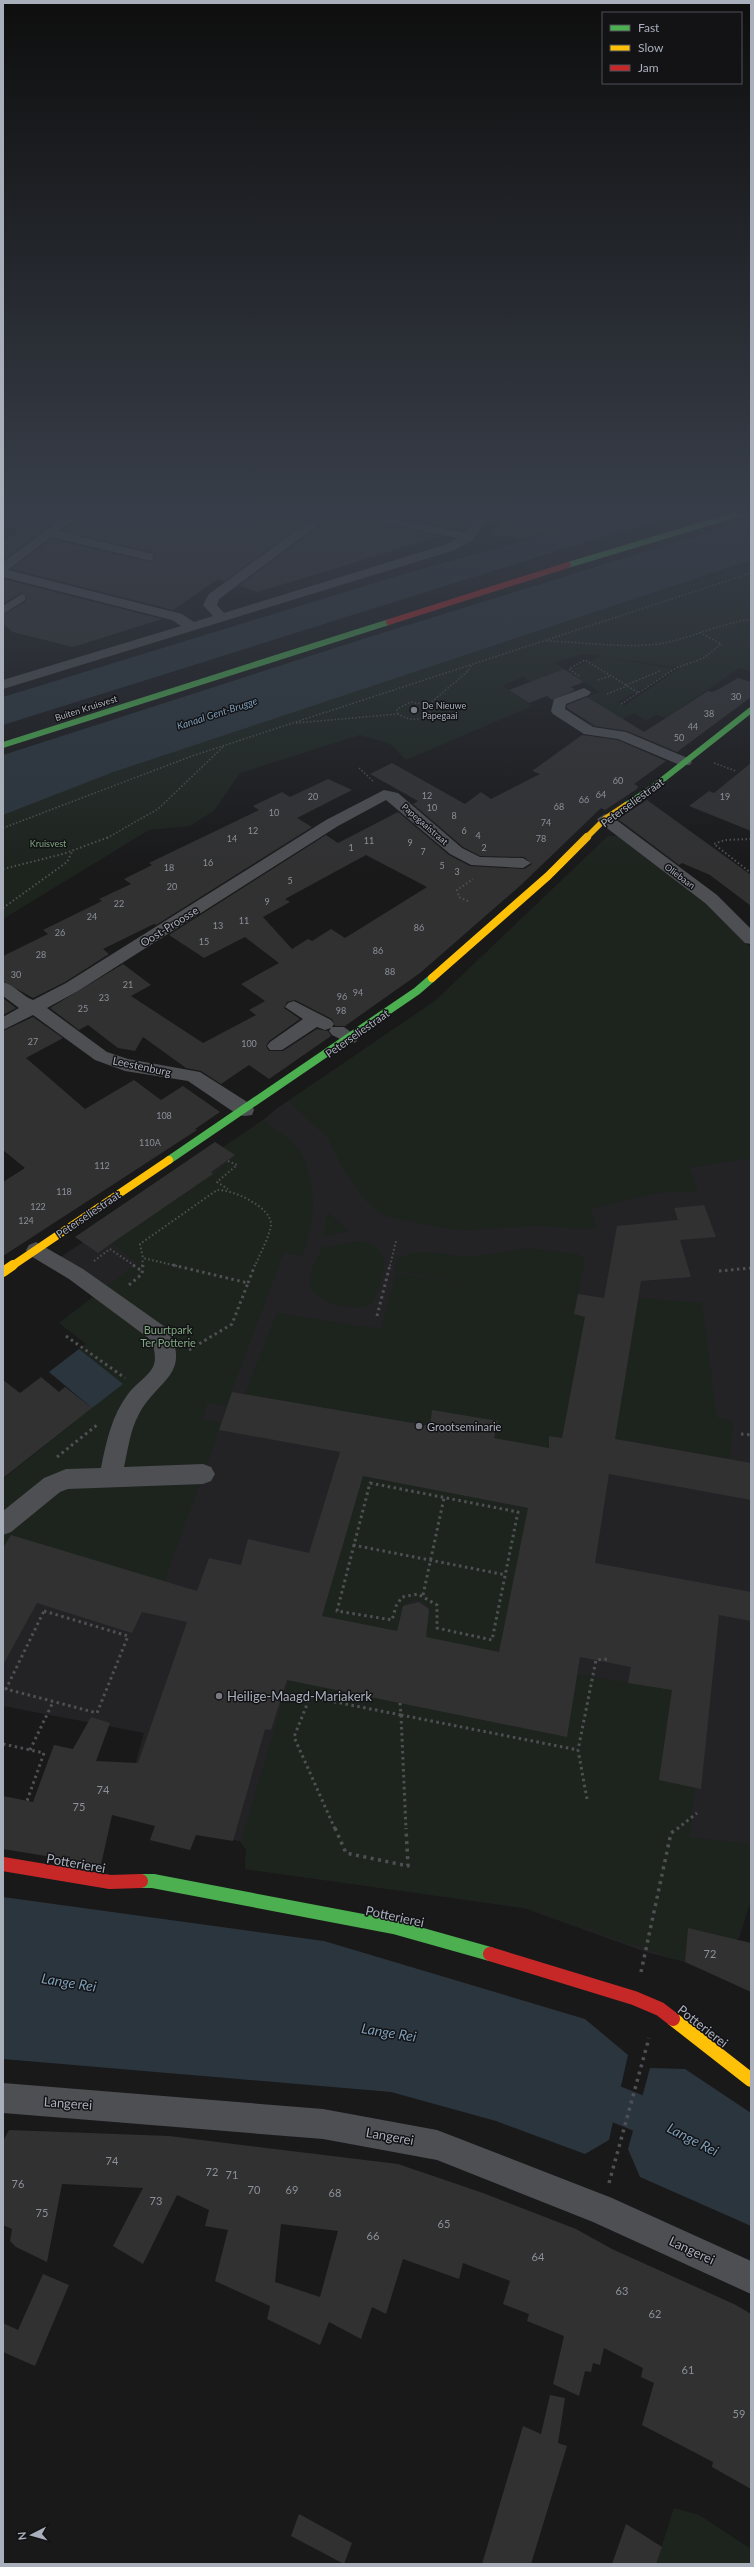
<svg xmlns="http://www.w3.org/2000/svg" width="754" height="2567" font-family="Lato,sans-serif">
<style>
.built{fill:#232326}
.green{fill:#1d241e;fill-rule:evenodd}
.water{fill:#2b353d}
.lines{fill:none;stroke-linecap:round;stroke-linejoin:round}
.canal{fill:#2b353d;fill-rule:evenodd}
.building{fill:#313132;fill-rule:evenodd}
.path-far3{stroke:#4f5054;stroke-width:1.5;stroke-dasharray:1.5 2;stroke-linecap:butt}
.path-far2{stroke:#4f5054;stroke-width:2;stroke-dasharray:1.5 2.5;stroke-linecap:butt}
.path-far1{stroke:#4f5054;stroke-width:3;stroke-dasharray:2.5 3.5;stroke-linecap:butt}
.path{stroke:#4f5054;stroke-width:3.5;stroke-dasharray:3 4.5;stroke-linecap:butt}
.lane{stroke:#4d4f53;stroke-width:7}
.street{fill:#4d4f53;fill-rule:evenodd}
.fast-far2{stroke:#4caf50;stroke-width:6}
.fast-far1{stroke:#4caf50;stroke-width:8}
.fast{stroke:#4caf50;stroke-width:14}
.slow-far3{stroke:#ffc107;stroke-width:6}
.slow-far2{stroke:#ffc107;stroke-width:8}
.slow-far1{stroke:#ffc107;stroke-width:10}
.slow{stroke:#ffc107;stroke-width:14}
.jam-far1{stroke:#c62828;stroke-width:6}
.jam{stroke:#c62828;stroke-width:14}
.poi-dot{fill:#777a83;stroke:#131316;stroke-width:1.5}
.labels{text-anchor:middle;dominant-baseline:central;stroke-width:3;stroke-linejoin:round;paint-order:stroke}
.number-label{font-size:9px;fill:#8b9099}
.far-poi-label{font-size:9px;fill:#a9afbb;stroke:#131316;text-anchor:start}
.far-street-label{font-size:9px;fill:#a9afbb;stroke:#131316}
.far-park-label{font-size:9px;fill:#7fa781;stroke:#131316}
.far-water-label{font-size:10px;font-style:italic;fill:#7e9eb8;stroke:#131316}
.street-label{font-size:11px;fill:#a9afbb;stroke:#131316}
.park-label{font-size:11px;fill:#7fa781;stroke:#131316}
.poi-label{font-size:11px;fill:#a9afbb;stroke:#131316;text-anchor:start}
.near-number-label{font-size:11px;fill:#8b9099}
.near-poi-label{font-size:13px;fill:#a9afbb;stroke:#131316;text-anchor:start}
.near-street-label{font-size:13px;fill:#a9afbb;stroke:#131316}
.near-water-label{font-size:14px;font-style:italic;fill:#7e9eb8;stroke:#131316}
</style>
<rect width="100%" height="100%" fill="#19191a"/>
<path class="built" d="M608,836h9l84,64 50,48v952l-12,38 -51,-10 -3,34 -39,-10 -122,-44 -279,-39 1,-19 -6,-9 -44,-6 -6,15 -40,-10 5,-14 -34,-10 23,-83 -141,-27v-200l168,-159 -115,-87 193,-128 27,-23 159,-108z"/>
<g class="green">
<path d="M751,560v111l-12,-3 -73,50 -11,-3 -9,6 -11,-8 -33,17 -16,-4 5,-2 8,5 23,-10 -35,-22 13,-5 -33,-21 34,-15 -17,-2 -30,8 10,7 -33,13 -8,-5 -20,9 30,20 -127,54 -16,-16 -30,-9 -120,38 -26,38 -24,15 -41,4 -146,89v-104l111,-43zM603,657l77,11 -56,38 -6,-4 57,-33z"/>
<path d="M608,836h9l84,64 50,48v210l-62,10 9,23 -41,2 -67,16 7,19 -22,1 -32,-3 -80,4 -21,-2 -54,-11 -13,-7 -8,-8 -22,-30 -17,-34 -40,-37 147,-100z"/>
<path d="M263,1120c12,9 27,18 36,30 5,6 7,14 9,22 10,31 3,54 -5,84l-19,-3 -58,153 -19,-3 -5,16 20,4 -59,162 -160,-37v-69l89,-71 -43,-36 37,-28 -27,-21 78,-60 -25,-20 101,-69 22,-18 -12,-9z"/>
<path d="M328,1212l21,19 -26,6z"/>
<path d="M359,1241c27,6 28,19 21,43 -2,6 -5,17 -11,21 -15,8 -55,-3 -59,-20 -3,-9 8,-29 12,-37z"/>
<path d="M529,1248l49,6 7,6 -11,54 11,3 -23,121 -13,-2v12l-55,-10 4,-17 -66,-11 -2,16 -185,-32 32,-81 104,16 15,-56 116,19 -117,-21 2,-11c26,-16 45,-3 73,-4 19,0 39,-5 59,-8z"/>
<path d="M639,1298l63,5 15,115 16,3 -3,38 -115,-21z"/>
<path d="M363,1476l165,32 -29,144 -73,-15 5,-27c-7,-10 -16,-13 -26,-6l-8,27 -75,-15z"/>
<path d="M578,1674l94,16 -13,90 36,7 -6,50 62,7v56l-15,44 -48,-15 -3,33 -161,-54 -279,-39 1,-19 -5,-9 48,-161 278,57z"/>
<path d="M674,2508l25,7 52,34v15h-95z"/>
</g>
<g class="water">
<path d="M628,511h63l-138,41 -550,173v-28l394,-121z"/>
<path d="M751,519v41l-637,212 -111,43v-60l363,-117z"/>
<path d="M79,1349l44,35 -31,24 -43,-36z"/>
<path d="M3,1897l321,44 261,78 43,36 -19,85 -24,14 -89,-33 -105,-29 -388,-33z"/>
<path d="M650,2068l35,1 66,44v113l-111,-49 -12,-28z"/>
</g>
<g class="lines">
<path class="canal" d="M582,2071l105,42 6,14 -6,14 -14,6 -105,-43 -5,-14 5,-14z"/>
</g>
<g class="building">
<path d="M3,511h25l3,4 25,6 -53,39v-18l18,-13 -18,-4z"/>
<path d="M86,511h235l-96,70 -7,-2 -45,31 -162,-41 41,-30 97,23 5,-2 1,-5 -4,-3 -89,-21z"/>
<path d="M368,511h110l-11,18 -6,1z"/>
<path d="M493,511h110l1,7 -81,21 -30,-4 9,-17 -16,5z"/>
<path d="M338,512l6,4 97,20 -183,56 -19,-6z"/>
<path d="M3,579l159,40 -89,28 -60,-15 -10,-8v-9l22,-13 2,-5 -6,-4 -18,11z"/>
<path d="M564,669l20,13 -13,5 4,3 -23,10 -5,-4 -18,7 -20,-13z"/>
<path d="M738,678l13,4v15l-74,55 -50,-21 -32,-5 -28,-18v-3l20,-8 57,35 64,-41 4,1 7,-3z"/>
<path d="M582,735l36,5 48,21 -32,23 4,2 -1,3 -32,21 -4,-2 -80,77 -101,88 -75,53h-10l-3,-7 -37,-19 -8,2 -3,6 16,11 -31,22 -3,5 3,5h14l34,-22 11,2 3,5 -62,43 -20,-14 -28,19 -20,-13 -15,-3 -43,-31 -8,14 -17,-3 -30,-23 -9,5 -29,-22 73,-44 28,21 -20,11 72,47 53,-28 -7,-5 16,-9 -24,-17 38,-21 -34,-26 -41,21 -35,-23 157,-100 12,8 60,-31 51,43 21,11 54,3 8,-5 -8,-7 -44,-1 -17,-9 -50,-43 5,-3 -48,-27 22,-11 73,41 16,-12 10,7 49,-25 -8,-3zM366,855l61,32 -82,51 -14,-9 -19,12 -4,-2 -16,10 -29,-32 27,-15 -5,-3z"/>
<path d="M751,763v68l-62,-25 20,-15 5,2z"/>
<path d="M328,779l24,11 -55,28 15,9 -156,98 -2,-1 -51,25 6,5 -44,28 -32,16 -30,-17v-25l45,-22 -5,-4 59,-29 -3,-2 32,-15 -7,-5 28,-14 -3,-2 110,-53 -6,-4 29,-14 8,5z"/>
<path d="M647,800l104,75v31l-41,-31 -28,-12 -3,2 -61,-46z"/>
<path d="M3,998l13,10 -13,7z"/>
<path d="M33,1017l30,21 -37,20 59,51 49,-29 27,20 22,-14 37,26 -25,17 2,1 -194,126v-74l22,-14 -22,-18v-119z"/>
<path d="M215,1142l20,13 -24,17 2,2 -101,69 -14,10 -23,-16z"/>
<path d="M704,1205l12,32 -36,3 11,37 -50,4 -26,158 136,24v37l-142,-26 -14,89 156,29v29l-32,-6 -18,174 -42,-9 13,-90 -44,-7 3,-16 -51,-10 -13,80 -280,-57 -16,50 -6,-1 -32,112 -37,-6 -6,15 -40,-10 5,-14 -43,-11 -11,50 -98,-16v-53l30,6 21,-57 19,4 18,-32 19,6 -14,38 42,2 49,-141 -45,-10 -10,21 -95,-30 -34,62v-117l8,-13 186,56 12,-33 32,7 7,-26 61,14 31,-101 -121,-22 13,-38 198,34 2,-16 66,11 -4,17 55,10v-12l13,2 23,-121 -11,-3 4,-20 26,4 13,-72 61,-6 -4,-12zM363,1476l165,32 -29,144 -73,-15 3,-28 -10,-7 -16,4 -6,25 -75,-15z"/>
<path d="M41,1377l18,15 6,-5 27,21 -89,70v-98l17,13z"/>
<path d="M688,1928l63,15v49l-66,-30z"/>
<path d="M9,2130l160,6 229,28 85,29 93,36 36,20 124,56 15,9v175l-39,-22 1,-5 -71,-37 12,-42 -13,-6 2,-9 -39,-20 -4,17 -7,-2 -2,9 -6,-1 -6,25 -26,-12 11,-48 -37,-15 2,-7 -26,-10 7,-23 -47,-18 -4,16 -56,-20 -17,55 -14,-7 -11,32 -32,-17 -9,23 -53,-26 3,-13 -55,-25 13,-51 -23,-4 4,-16 -32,-15 -34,69 -30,-18 30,-58 -81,-4 -15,78 -31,-15 -6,-6 2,-12 -9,-4v-84zM281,2224l57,7 -18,66 -45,-15z"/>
<path d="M43,2274l26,11 -34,81 -32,-14v-29l15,7z"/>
<path d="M550,2395l15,3 -7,45 9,3 -36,118h-49l41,-138 18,8z"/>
<path d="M299,2514l53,29 -8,21 -53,-28z"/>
<path d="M626,2524l36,23 -6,17h-44z"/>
</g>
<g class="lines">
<g class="path-far3">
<path d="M547,641c35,1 89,9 122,1 28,-7 52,-18 82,-23"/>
<path d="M579,676l-10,-7 16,-9 54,33"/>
<path d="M598,680l12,-4"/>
<path d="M626,685l34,-14"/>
<path d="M607,694l20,-8"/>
<path d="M621,704l55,-36 28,-10 17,-14 -22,-12"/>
<path d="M398,714l-1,-5 14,-7 17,3"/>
<path d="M296,723l102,-9c11,7 24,8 33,-3l-3,-6 40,-34 4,-7"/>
<path d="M714,763l22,8"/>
<path d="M359,768l14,13"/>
<path d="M3,828l189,-72 559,-183"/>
<path d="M107,838l51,-29 66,-63"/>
</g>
<g class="path-far2">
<path d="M751,839l-26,1 -11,4 37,29"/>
<path d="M3,869l60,-15 46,-17"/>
<path d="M468,901l-9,-4 -2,-7 16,-11"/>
<path d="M3,908l64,-46 5,-10"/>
<path d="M228,1161l9,4 -20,17 11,7"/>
<path d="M94,1261l16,-12 25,17"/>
<path d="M142,1266l1,-8"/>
<path d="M177,1266l-34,-8 -3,-14 77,-54c15,-1 55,17 54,35 -1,10 -12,31 -16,41"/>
<path d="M390,1266l6,-25"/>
</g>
<g class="path-far1">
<path d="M133,1265l9,6"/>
<path d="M173,1265l75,18"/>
<path d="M719,1271l32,-3"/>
<path d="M248,1283l7,-18"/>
<path d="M129,1285l13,-11 1,-9"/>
<path d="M377,1316l13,-51"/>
<path d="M66,1336l59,42"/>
<path d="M189,1350l43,-26 16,-41"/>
<path d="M741,1434l10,1"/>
<path d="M57,1457l40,-32"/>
<path d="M370,1483l148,29 -26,128 -55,-12v-23l-19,-11 -16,3 -6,9 -4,14 -55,-9z"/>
<path d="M353,1545l153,30"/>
<path d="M423,1595l21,-97"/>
<path d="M44,1611l84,25 -31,77 -91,-24z"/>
<path d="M400,1703l1,12"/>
<path d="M401,1715l177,35"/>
<path d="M401,1715l5,114"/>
<path d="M3,1744l41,9 -17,48"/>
<path d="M30,1750l23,-48"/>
<path d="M587,1799l-9,-49 18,-90 13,-1"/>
<path d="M335,1829l-41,-92 16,-40 91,18"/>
<path d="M677,1829l20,-16"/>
</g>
<g class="path">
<path d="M335,1828l11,25 62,13 -2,-38"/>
<path d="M641,1972l30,-139 7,-5"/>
<path d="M609,2183l40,-145"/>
</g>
<g class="lane">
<path d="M50,533l100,24"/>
<path d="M3,610l19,-12"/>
</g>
<g class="street">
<path d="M29,511h23l15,3 5,-3h13l-77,59 174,44 12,8 19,-6 -10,-11 6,-11 114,-83h14l-118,88 -2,6 7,8 223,-69 11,-6 -114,-23 -6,-4h23l105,22 14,-22h12l-19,29 -18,10 -452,139v-9l178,-54 -9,-6 -169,-43v-15l57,-42 -29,-6z"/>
<path d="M584,688l7,4 -2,3 -23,9 -1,5 28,18 33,5 64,27 2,3 -2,3h-10l-62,-26 -34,-5 -31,-20 -2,-3 3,-12z"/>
<path d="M384,790l14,3 64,55 18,9 43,1 8,5 -8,5 -52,-3 -21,-11 -64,-54 -48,26 -260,165 -31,17 60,44 21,7 72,13 52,33 2,5 -2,5 -7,1 -7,-1 -50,-34 -63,-10 -30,-11 -62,-45 -30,15v-13l16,-9 -16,-12v-14c12,3 19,14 30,18l33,-17 260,-163z"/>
<path d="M605,814l6,2 106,79 34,34v15l-6,-1 -40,-40 -106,-81 -2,-3z"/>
<path d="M294,1001l37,19 3,4 -2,3h12l15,11 -3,4 -6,2 -18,-9 -3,-4 2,-3 -6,2 -8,-3 -35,23h-12l-3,-4 3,-4 33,-23 -18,-12 3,-4z"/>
<path d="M36,1242l47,27 85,60c24,46 -11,51 -29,85 -9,16 -11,36 -15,53l79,-3 8,3 4,7 -4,7 -8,3 -135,5 -8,3 -49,40 -8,3v-24l41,-33 22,-9 35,-1c5,-26 11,-53 27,-74 7,-10 20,-17 25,-27 4,-9 1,-19 -2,-27l-82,-61 -40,-24 -3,-5 3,-5z"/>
<path d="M3,2083l320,26 114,21 175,68 139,63v33l-158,-72 -156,-62 -114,-21 -320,-26z"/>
</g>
<g class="fast-far2">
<path d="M568,565l180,-54"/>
<path d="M3,745l386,-123"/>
<path d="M626,805l26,-17 99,-78"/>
</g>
<path class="fast-far1" d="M169,1160l248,-169 15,-13"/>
<path class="fast" d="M141,1881h12l241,46 96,27"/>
<path class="slow-far3" d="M586,838l19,-19 21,-14"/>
<g class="slow-far2">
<path d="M432,978l116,-102 39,-39"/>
<path d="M12,1266l157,-106"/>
</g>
<path class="slow-far1" d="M3,1272l10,-7"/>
<path class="slow" d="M673,2019l78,61"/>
<path class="jam-far1" d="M389,622l179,-57"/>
<g class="jam">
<path d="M3,1864l107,18 31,-1"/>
<path d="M490,1954l144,44 26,11 13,10"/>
</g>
</g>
<linearGradient id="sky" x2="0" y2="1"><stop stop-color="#0e0e0e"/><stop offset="0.59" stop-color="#383e49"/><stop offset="1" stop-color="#383e49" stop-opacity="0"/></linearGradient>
<rect width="754" height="870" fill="url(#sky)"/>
<g class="poi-dot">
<circle cx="414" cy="710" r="4"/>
<circle cx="419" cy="1426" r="4"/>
<circle cx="219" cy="1696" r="4"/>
</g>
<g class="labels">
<g class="number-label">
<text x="736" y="696">30</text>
<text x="709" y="713">38</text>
<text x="693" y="726">44</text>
<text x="679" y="737">50</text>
<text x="618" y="780">60</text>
<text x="601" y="794">64</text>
<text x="427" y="795">12</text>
<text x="313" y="796">20</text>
<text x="725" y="796">19</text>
<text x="584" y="799">66</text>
<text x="559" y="806">68</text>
<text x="432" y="807">10</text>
<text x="274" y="812">10</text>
<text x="454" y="815">8</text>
<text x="546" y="822">74</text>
<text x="253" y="830">12</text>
<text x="464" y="830">6</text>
<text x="478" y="835">4</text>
<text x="232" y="838">14</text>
<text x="541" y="838">78</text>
<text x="369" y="840">11</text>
<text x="410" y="842">9</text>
<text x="351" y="847">1</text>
<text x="484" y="847">2</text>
<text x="423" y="851">7</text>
<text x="208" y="862">16</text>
<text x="442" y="865">5</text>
<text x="169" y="867">18</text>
<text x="457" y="871">3</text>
<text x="290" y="880">5</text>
<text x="172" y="886">20</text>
<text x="267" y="901">9</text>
<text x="119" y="903">22</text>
<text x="92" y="916">24</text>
<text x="244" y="920">11</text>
<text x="218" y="925">13</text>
<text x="419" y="927">86</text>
<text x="60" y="932">26</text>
<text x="204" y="941">15</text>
<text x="378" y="950">86</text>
<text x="41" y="954">28</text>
<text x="390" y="971">88</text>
<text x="16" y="974">30</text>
<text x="128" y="984">21</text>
<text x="358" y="992">94</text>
<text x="342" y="996">96</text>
<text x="104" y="997">23</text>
<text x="83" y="1008">25</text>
<text x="341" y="1010">98</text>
<text x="33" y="1041">27</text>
<text x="249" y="1043">100</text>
<text x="164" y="1115">108</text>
<text x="150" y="1142">110A</text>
<text x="102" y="1165">112</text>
<text x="64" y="1191">118</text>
<text x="38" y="1206">122</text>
<text x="26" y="1220">124</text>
</g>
<g class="far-poi-label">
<text x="422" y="705">De Nieuwe<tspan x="422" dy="10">Papegaai</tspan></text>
</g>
<g class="far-street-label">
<text transform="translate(86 708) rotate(-18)">Buiten Kruisvest</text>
<text transform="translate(425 824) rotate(41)">Papegaaistraat</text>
<text transform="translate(680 876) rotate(37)">Oliebaan</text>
</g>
<g class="far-park-label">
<text x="48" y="843">Kruisvest</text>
</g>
<g class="far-water-label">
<text transform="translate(217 713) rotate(-18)">Kanaal Gent-Brugge</text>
</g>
<g class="street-label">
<text transform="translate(632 802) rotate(-36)">Peterseliestraat</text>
<text transform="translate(169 926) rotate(-32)">Oost-Proosse</text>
<text transform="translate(357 1033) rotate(-35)">Peterseliestraat</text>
<text transform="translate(142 1066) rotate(12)">Leestenburg</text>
<text transform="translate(88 1214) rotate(-34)">Peterseliestraat</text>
</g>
<g class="park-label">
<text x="168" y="1329">Buurtpark<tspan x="168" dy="13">Ter Potterie</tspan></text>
</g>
<g class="poi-label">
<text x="427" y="1426">Grootseminarie</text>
</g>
<g class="near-number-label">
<text x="103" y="1789">74</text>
<text x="79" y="1806">75</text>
<text x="710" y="1953">72</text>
<text x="112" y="2160">74</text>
<text x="212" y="2171">72</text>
<text x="232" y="2174">71</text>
<text x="18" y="2183">76</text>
<text x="254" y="2189">70</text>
<text x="292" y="2189">69</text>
<text x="335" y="2192">68</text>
<text x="156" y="2200">73</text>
<text x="42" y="2212">75</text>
<text x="444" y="2223">65</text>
<text x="373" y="2235">66</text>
<text x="538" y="2256">64</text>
<text x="622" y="2290">63</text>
<text x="655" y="2313">62</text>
<text x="688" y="2369">61</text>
<text x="739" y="2413">59</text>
</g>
<g class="near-poi-label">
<text x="227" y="1696">Heilige-Maagd-Mariakerk</text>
</g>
<g class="near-street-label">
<text transform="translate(76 1863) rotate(10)">Potterierei</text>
<text transform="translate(395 1916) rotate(12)">Potterierei</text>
<text transform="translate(703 2026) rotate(38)">Potterierei</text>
<text transform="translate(68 2103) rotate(4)">Langerei</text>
<text transform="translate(390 2136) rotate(10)">Langerei</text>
<text transform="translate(692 2250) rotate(25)">Langerei</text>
</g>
<g class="near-water-label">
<text transform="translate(69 1982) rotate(9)">Lange Rei</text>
<text transform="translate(389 2032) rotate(9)">Lange Rei</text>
<text transform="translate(693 2139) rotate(27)">Lange Rei</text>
</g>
</g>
<rect width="754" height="2567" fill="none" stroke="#a9afbb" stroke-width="8"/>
<rect x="602" y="12" width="140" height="72" fill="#131316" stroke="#4f5158"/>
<rect x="610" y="25" width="20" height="6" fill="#4caf50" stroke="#4f5158"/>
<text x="638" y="32" font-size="12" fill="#a9afbb">Fast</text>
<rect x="610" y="45" width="20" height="6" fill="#ffc107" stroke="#4f5158"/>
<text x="638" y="52" font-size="12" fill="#a9afbb">Slow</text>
<rect x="610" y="65" width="20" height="6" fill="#c62828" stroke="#4f5158"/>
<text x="638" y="72" font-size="12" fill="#a9afbb">Jam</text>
<g transform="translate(32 2535) rotate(264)" stroke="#131316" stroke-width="3" paint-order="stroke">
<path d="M0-3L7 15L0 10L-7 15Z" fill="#a9afbb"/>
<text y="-6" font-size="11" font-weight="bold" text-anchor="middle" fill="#a9afbb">N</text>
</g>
</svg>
